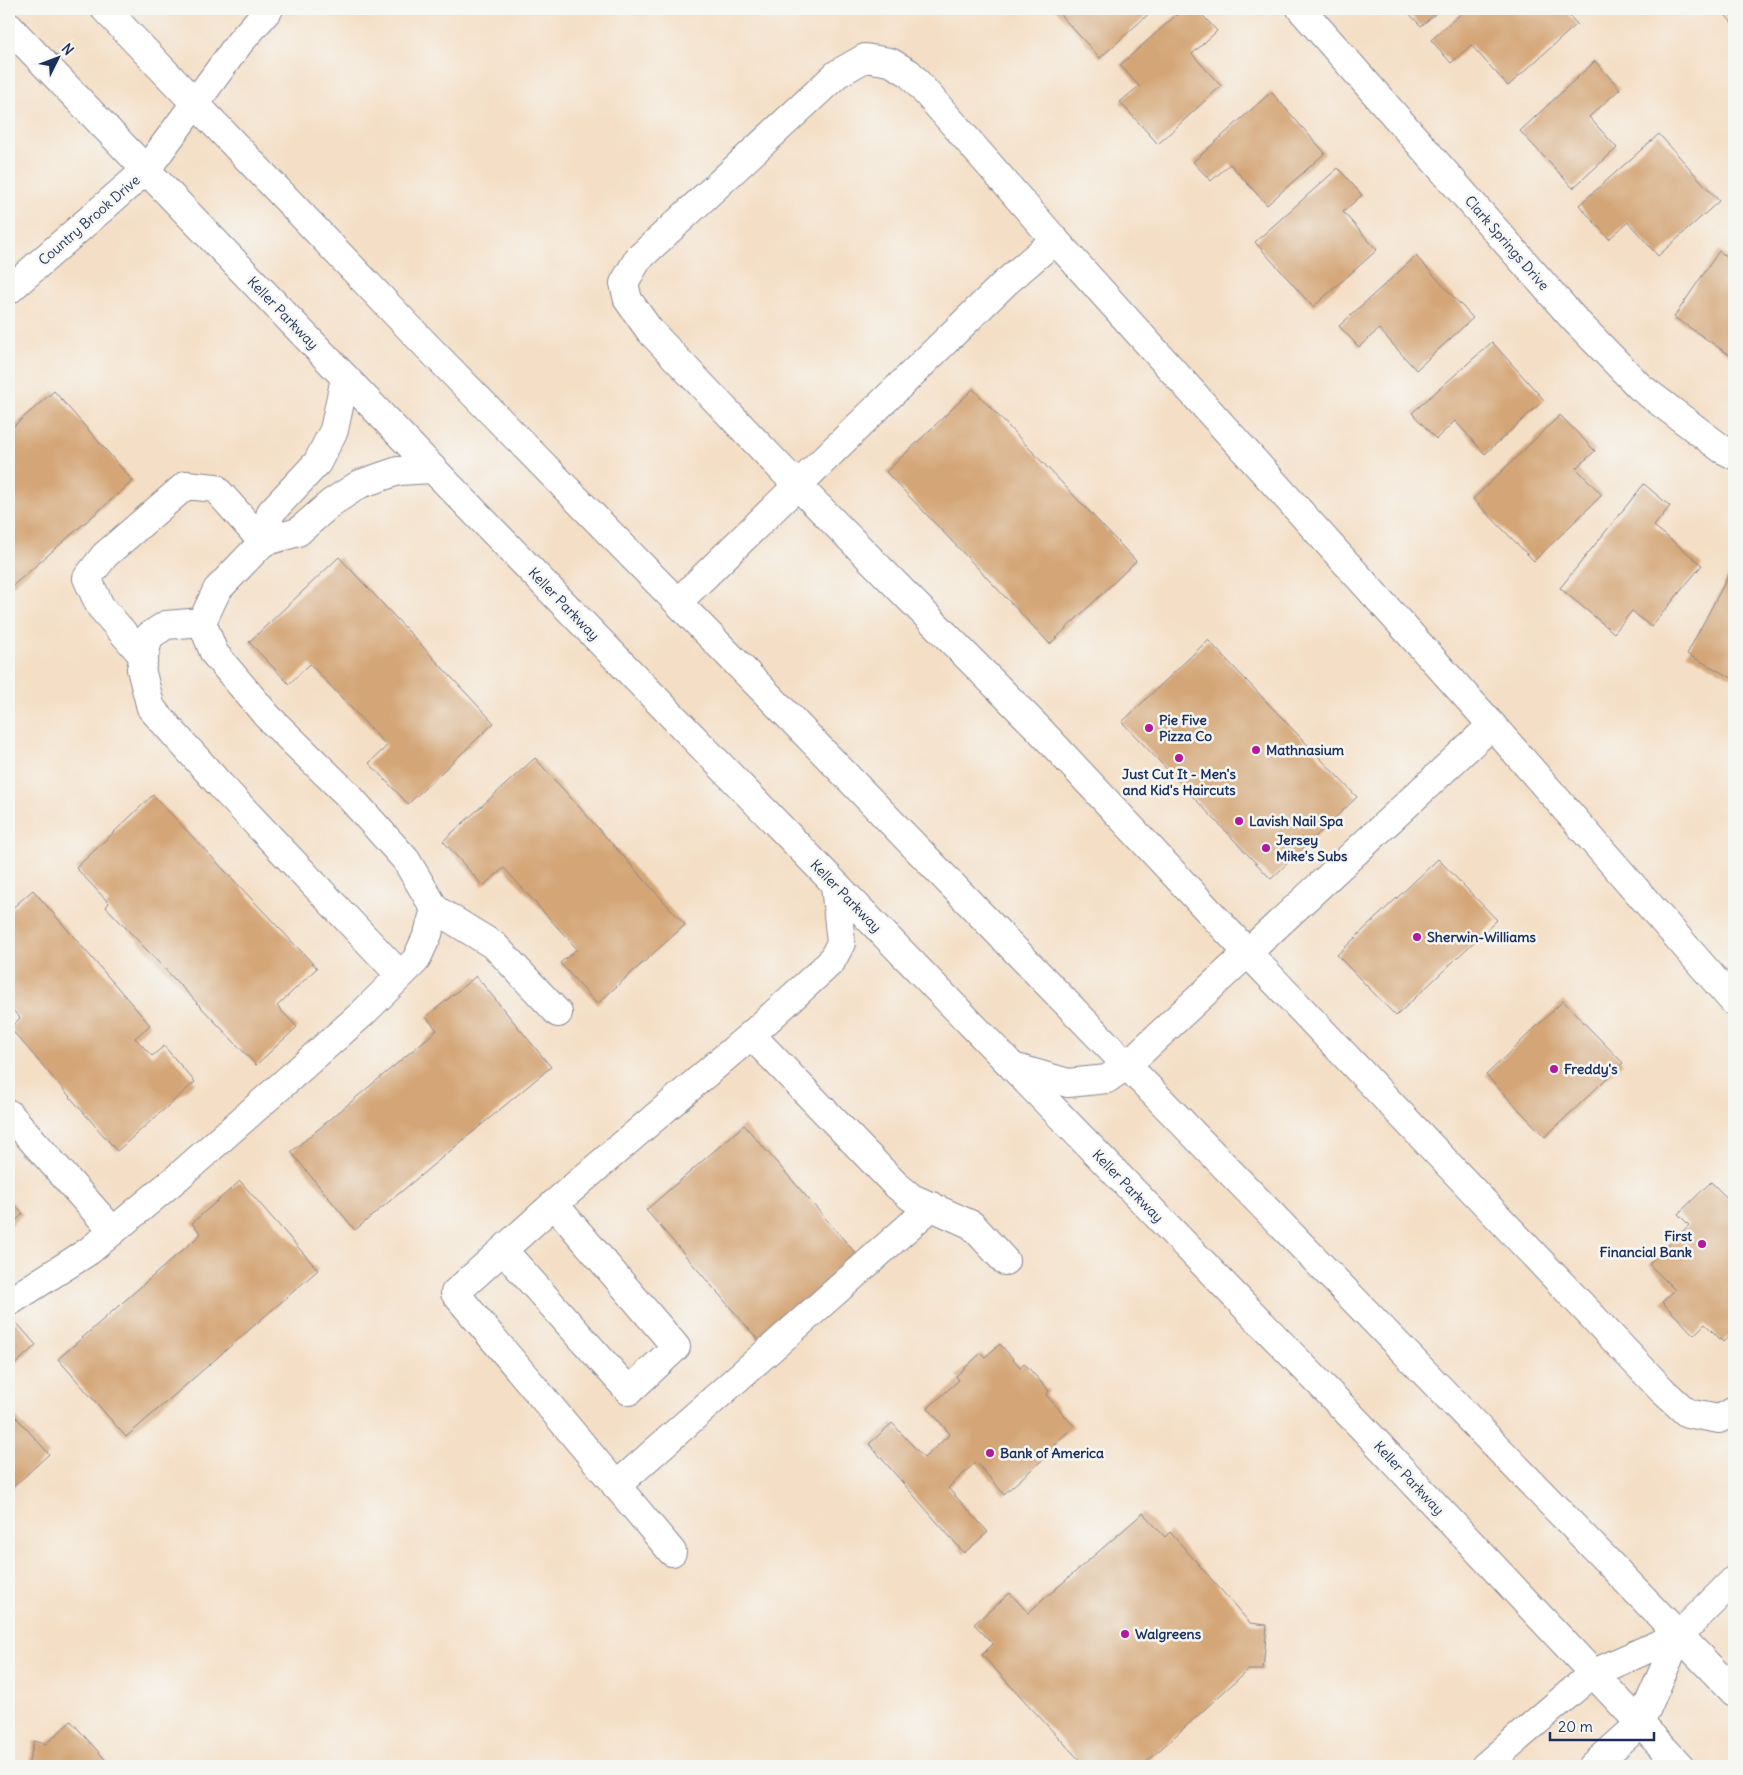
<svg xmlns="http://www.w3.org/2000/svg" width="1743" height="1775" font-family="Delius,sans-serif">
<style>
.building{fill:#d4a677}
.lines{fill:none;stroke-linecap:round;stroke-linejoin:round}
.minor-casing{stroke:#888792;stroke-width:30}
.major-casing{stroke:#888792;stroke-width:30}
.minor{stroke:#fff;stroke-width:28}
.major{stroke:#fff;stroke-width:28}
.poi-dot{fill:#b5179e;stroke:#f6f6f2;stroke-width:2}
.labels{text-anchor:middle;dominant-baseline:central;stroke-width:5;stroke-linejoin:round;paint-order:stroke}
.street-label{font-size:14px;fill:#1b2f5e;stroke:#f6f6f2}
.poi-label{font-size:14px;font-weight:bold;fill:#1b2f5e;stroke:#f6f6f2;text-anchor:start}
</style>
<rect width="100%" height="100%" fill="#f6f6f2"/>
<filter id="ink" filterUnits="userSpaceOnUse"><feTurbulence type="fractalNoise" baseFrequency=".02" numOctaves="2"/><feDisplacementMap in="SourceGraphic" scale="10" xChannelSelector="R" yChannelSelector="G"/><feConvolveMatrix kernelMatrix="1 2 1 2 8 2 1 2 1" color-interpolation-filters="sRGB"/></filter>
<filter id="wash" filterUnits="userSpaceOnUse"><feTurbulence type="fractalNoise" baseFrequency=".0096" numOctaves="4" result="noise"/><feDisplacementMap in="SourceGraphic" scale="20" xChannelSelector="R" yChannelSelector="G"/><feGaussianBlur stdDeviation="1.12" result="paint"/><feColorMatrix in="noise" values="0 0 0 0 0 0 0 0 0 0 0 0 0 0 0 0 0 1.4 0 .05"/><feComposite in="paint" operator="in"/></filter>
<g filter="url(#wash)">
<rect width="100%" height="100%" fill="#f4dfc6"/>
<g id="blocks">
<g class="building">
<path d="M1055,9h99l-54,49z"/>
<path d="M1183,9h14l20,22 -25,23 29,32 -63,58 -38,-42 19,-16 -19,-21z"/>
<path d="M1405,9h36l-20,17z"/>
<path d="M1466,9h97l14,15 -69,62 -37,-41 -20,18 -20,-23z"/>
<path d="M1720,9h14v16z"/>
<path d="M1595,61l25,28 -31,28 28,31 -44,40 -53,-57z"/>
<path d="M1271,92l54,61 -58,52 -37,-41 -19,17 -18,-19z"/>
<path d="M1659,134l60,67 -61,55 -30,-34 -19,17 -30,-34z"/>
<path d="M1338,168l24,27 -19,17 34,38 -64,57 -58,-65z"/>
<path d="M1719,251l15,11v96l-60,-41z"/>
<path d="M1416,256l57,62 -57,52 -37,-41 -20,18 -20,-21z"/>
<path d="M1492,342l52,58 -59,54 -30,-33 -19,18 -24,-26z"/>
<path d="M973,389l163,172 -86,83 -164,-172z"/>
<path d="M54,391l79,90 -124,108v-159z"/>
<path d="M1560,415l35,36 -19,17 26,27 -68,66 -61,-62z"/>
<path d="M1644,484l26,22 -16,20 48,39 -51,62 -19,-16 -18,22 -54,-45z"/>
<path d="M339,557l155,166 -86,81 -39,-41 18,-17 -77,-82 -21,20 -40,-42z"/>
<path d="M1734,565v114l-47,-25z"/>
<path d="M1208,640l149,157 -86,82 -149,-157z"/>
<path d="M535,758l150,167 -88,79 -37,-41 17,-14 -73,-81 -21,18 -40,-45z"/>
<path d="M153,795l164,173 -40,38 20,21 -41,38 -150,-158 3,-4 -33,-35z"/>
<path d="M1438,859l59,61 -101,96 -59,-61z"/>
<path d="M33,890l117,135 -15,13 17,18 12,-10 31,36 -78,69 -107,-123 10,-10 -11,-12v-95z"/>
<path d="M476,976l75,91 -196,163 -64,-78 146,-122 -11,-13z"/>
<path d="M1563,1001l60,62 -78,74 -59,-62z"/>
<path d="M744,1125l115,132 -98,86 -115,-133z"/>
<path d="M240,1181l78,89 -192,167 -68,-78 143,-125 -9,-11z"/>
<path d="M1711,1182l23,23v127l-11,10 -18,-18 -11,11 -32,-33 13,-12 -26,-26 40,-39 -11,-11z"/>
<path d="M9,1199l14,15 -14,13z"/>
<path d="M16,1322l20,23 -27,25v-42z"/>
<path d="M1000,1344l20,23 4,-4 25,28 -3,4 28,31 -20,19 3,2 -53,47 -28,-32 -28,26 40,44 -24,21 -95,-109 23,-21 32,35 26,-24 -22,-26 31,-28 -3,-4 25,-23 4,4z"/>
<path d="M9,1409l40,45 -40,37z"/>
<path d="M1143,1513l22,24 5,-5 80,91 17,2 -4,45h-15l-106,96h-57l-103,-111 11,-11 -19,-20 36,-31 18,20z"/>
<path d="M71,1721l40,45h-83l6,-25 12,3z"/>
</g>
</g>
</g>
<g filter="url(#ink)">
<use href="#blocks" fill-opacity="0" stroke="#888792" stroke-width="1"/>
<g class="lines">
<g class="minor-casing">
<g id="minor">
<path d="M1301,9l272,309 67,69 82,62 12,6"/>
<path d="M1055,240l-146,-167 -19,-11 -25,-4 -28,16 -199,185 -14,24 4,17 22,31 147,154 240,242 210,225 415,438 25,23 32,6 15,-8"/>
<path d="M9,290l137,-120 94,-128 29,-33"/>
<path d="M345,378l-11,52 -17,33 -46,49 -8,30 35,-10 33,-29 29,-19 38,-13 35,-2"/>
<path d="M678,602l326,-318 51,-44 437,485 242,277"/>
<path d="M202,622l-36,3 -17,11 -8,33 10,39 70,78 179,189"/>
<path d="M435,909l60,37 63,67"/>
<path d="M751,1035l80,-73 10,-19 -6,-58"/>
<path d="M1127,1065l365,-340"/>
<path d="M9,1114l104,117"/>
<path d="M503,1250l126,141 47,-44 -122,-143"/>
<path d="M9,1302l80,-51 89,-74 185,-164 53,-53 12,-26 7,-25 -29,-49 -60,-67 -78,-76 -54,-64 -12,-31 15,-32 46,-48 -48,-54 -29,-3 -81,70 -18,23 13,28 44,51"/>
<path d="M616,1486l316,-280"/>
<path d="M672,1552l-217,-259 99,-89 197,-169 144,149 17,14 60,27 33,36"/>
</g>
</g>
<g class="major-casing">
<g id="major">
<path d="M105,9l316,331 352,360 961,992"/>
<path d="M9,27l424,442 928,957 319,340"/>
<path d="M1013,1067l55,16 39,-4 20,-14"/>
<path d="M1485,1766l107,-92 87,-39 55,-55"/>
<path d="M1593,1766l47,-42 39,-89"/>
</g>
</g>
<use href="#minor" class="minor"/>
<use href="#major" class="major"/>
</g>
</g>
<g class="poi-dot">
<circle cx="1149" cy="728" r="5"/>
<circle cx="1256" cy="750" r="5"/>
<circle cx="1179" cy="758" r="5"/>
<circle cx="1239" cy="821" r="5"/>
<circle cx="1266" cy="848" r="5"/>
<circle cx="1417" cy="937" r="5"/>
<circle cx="1554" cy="1069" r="5"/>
<circle cx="1702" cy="1244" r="5"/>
<circle cx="990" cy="1453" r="5"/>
<circle cx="1125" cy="1634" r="5"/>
</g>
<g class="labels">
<g class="street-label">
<text transform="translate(89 220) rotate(-41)">Country Brook Drive</text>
<text transform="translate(1507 243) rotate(49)">Clark Springs Drive</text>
<text transform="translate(283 313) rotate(46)">Keller Parkway</text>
<text transform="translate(564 604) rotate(46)">Keller Parkway</text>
<text transform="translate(846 896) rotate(46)">Keller Parkway</text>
<text transform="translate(1128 1186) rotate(46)">Keller Parkway</text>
<text transform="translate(1409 1478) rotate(47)">Keller Parkway</text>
</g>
<g class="poi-label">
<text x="1159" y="720">Pie Five<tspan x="1159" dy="16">Pizza Co</tspan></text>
<text x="1266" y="750">Mathnasium</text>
<text x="1179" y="774" text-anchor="middle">Just Cut It - Men's<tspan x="1179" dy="16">and Kid's Haircuts</tspan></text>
<text x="1249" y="821">Lavish Nail Spa</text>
<text x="1276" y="840">Jersey<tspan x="1276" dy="16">Mike's Subs</tspan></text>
<text x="1427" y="937">Sherwin-Williams</text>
<text x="1564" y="1069">Freddy's</text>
<text x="1692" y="1236" text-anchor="end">First<tspan x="1692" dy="16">Financial Bank</tspan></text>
<text x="1000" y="1453">Bank of America</text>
<text x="1135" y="1634">Walgreens</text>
</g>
</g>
<rect width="1743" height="1775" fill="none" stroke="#f6f6f2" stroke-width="30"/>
<g transform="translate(58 58) rotate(48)" stroke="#f6f6f2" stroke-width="4" paint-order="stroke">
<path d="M0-4L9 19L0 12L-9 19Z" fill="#1b2f5e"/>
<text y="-8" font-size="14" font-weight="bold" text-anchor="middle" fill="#1b2f5e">N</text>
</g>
<path d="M1550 1732v8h104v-8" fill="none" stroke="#1b2f5e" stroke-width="2.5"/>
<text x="1558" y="1732" font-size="15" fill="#1b2f5e" stroke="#f6f6f2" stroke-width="4" paint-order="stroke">20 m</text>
</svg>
